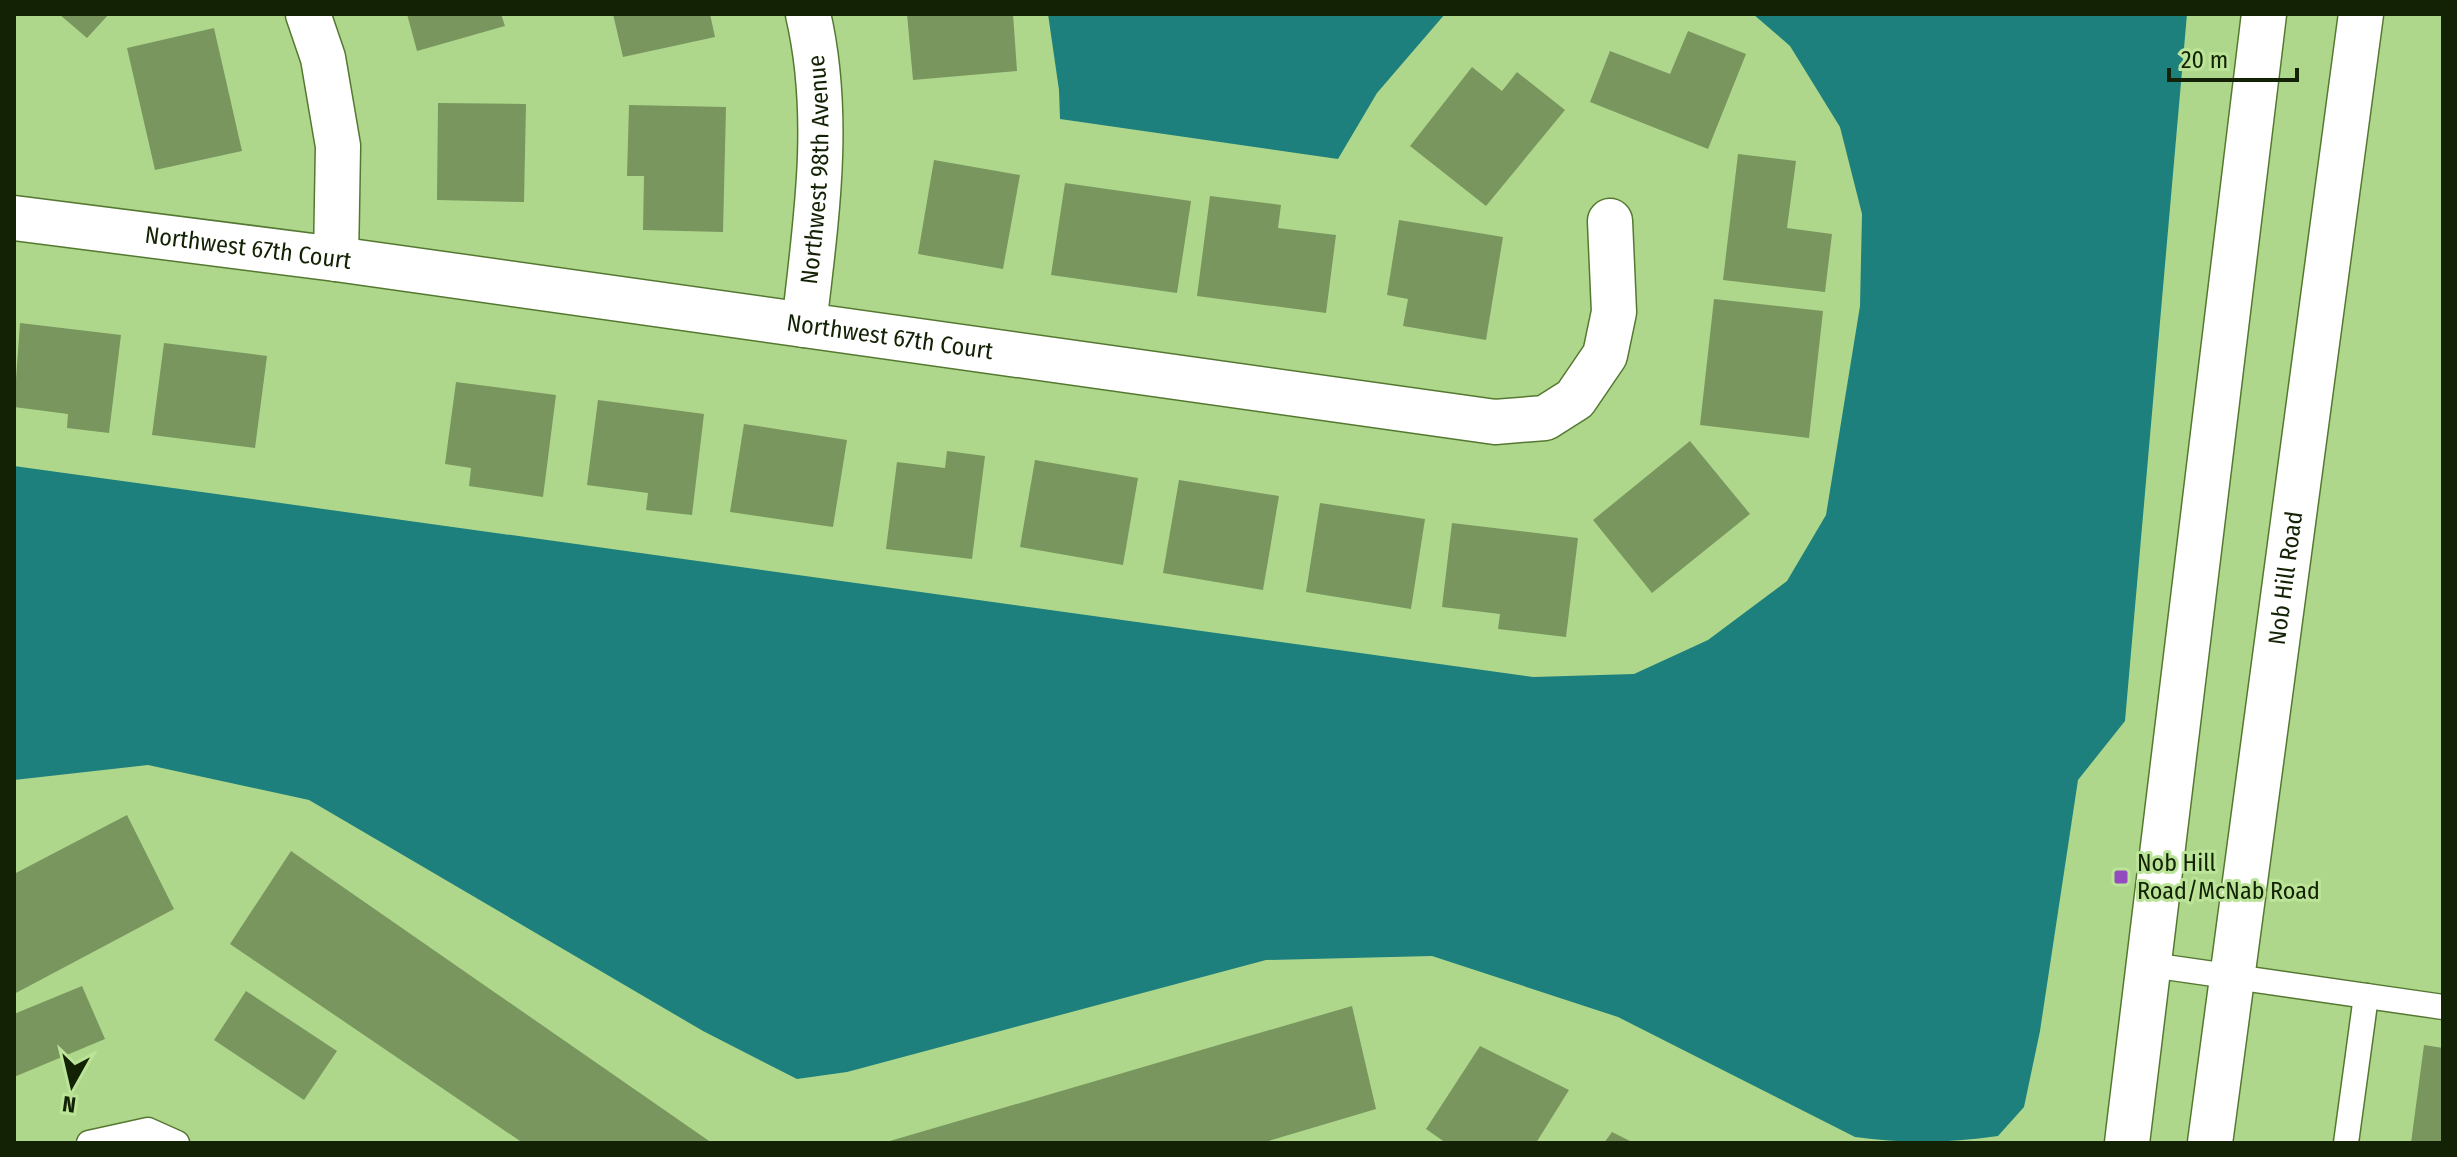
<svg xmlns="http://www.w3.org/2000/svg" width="2457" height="1157" font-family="'Fira Sans Condensed',sans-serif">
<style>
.water{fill:#1d807d}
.building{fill:#78965e}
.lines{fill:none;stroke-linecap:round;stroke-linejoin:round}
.lane-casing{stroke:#557831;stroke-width:27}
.street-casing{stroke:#557831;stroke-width:47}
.secondary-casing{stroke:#557831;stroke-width:47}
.lane{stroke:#fff;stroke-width:24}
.street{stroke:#fff;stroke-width:44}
.secondary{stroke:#fff;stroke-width:44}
.poi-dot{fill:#944bbe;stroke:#bbe499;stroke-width:3}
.labels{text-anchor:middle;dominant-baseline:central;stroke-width:6;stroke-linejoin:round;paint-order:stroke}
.street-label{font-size:24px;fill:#132205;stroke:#bbe499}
.poi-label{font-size:24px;fill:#132205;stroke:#bbe499;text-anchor:start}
</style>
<rect width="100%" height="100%" fill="#afd78c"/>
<g class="water">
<path d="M1048,14h397l-68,79 -39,66 -278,-40 -1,-29z"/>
<path d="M1753,14h434l-62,707 -47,59 -38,251 -16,76 -26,29c-49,7 -94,8 -143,1l-237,-120 -186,-61 -166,4 -419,112 -50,7 -94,-48 -394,-231 -161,-35 -134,15v-314l1519,211 101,-3 74,-34 79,-59 39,-66 34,-209 2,-92 -22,-87 -50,-81z"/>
</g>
<g class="building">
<path d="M59,14h50l-22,24z"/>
<path d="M407,14h94l4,12 -88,25z"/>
<path d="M613,14h97l5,23 -92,20z"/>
<path d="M907,14h106l4,57 -104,9z"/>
<path d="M214,28l28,123 -87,19 -28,-122z"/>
<path d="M1688,31l58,23 -38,95 -118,-47 20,-51 60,23z"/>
<path d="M1472,67l30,24 15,-19 48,38 -79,96 -76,-60z"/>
<path d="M438,103l88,1 -2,98 -87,-2z"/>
<path d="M629,105l97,2 -3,125 -80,-2 1,-54h-17z"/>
<path d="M1738,154l58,7 -9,67 45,6 -7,58 -102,-12z"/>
<path d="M934,160l86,15 -17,94 -85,-15z"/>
<path d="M1065,183l126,18 -14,92 -126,-18z"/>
<path d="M1210,196l71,9 -3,23 58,7 -10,78 -129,-17z"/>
<path d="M1399,220l104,17 -17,103 -83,-14 5,-27 -21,-4z"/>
<path d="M1714,299l109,12 -14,127 -109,-13z"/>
<path d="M20,323l101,12 -12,98 -42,-5 1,-14 -54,-7z"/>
<path d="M164,343l103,13 -12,92 -103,-13z"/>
<path d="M456,382l100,13 -13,102 -74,-11 2,-18 -26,-4z"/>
<path d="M598,400l106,14 -12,101 -46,-5 2,-17 -61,-8z"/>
<path d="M744,424l103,16 -14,87 -103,-15z"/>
<path d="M1690,441l60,73 -98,79 -59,-73z"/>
<path d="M947,451l38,5 -13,103 -86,-10 11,-87 48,6z"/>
<path d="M1035,460l103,18 -15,87 -103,-18z"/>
<path d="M1179,480l100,16 -16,94 -100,-17z"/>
<path d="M1320,503l105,16 -14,90 -105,-17z"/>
<path d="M1452,523l126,15 -12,99 -68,-8 2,-15 -58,-7z"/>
<path d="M127,815l47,94 -160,85v-120z"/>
<path d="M291,851l421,292h-189l-293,-199z"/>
<path d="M82,986l23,53 -91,38v-63z"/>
<path d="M246,991l91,60 -33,49 -90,-60z"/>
<path d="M1352,1006l24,103 -114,34h-379z"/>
<path d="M2424,1045l19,3v95h-32z"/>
<path d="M1480,1046l89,44 -33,53h-90l-20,-14z"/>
<path d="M1612,1132l22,11h-30z"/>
</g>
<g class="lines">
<g class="lane-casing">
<g id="lane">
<path d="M2151,965l292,42"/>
<path d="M89,1143l59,-13 29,13"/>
<path d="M2346,1143l20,-147"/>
</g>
</g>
<g class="street-casing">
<g id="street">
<path d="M308,14l15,44 15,88 -2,113"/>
<path id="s1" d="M14,218l322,41 1159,163 50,-4 30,-19 30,-44 9,-43 -4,-91"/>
<path id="s2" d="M804,325c12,-104 28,-208 4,-311"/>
</g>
</g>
<g class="secondary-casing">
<g id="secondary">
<path d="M2127,1143l137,-1129"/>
<path id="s3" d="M2210,1143l151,-1129"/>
</g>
</g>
<use href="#lane" class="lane"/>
<use href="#street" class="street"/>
<use href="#secondary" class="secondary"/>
</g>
<rect class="poi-dot" x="2113" y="869" width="16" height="16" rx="4"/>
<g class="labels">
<g class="street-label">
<text stroke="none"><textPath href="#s2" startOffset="156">Northwest 98th Avenue</textPath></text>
<text stroke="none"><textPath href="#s1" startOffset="236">Northwest 67th Court</textPath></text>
<text stroke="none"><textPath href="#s1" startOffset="884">Northwest 67th Court</textPath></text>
<text stroke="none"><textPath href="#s3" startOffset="570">Nob Hill Road</textPath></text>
</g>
<g class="poi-label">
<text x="2137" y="863">Nob Hill<tspan x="2137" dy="28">Road/McNab Road</tspan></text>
</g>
</g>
<rect width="2457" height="1157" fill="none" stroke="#132205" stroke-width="32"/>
<g transform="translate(72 1085) rotate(188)" stroke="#bbe499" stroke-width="6" paint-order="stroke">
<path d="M0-6L14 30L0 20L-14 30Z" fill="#132205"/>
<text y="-12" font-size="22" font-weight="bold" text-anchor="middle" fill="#132205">N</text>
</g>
<path d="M2169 68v12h128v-12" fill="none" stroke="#132205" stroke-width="4"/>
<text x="2181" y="68" font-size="24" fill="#132205" stroke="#bbe499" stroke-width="6" paint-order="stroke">20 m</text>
</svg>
